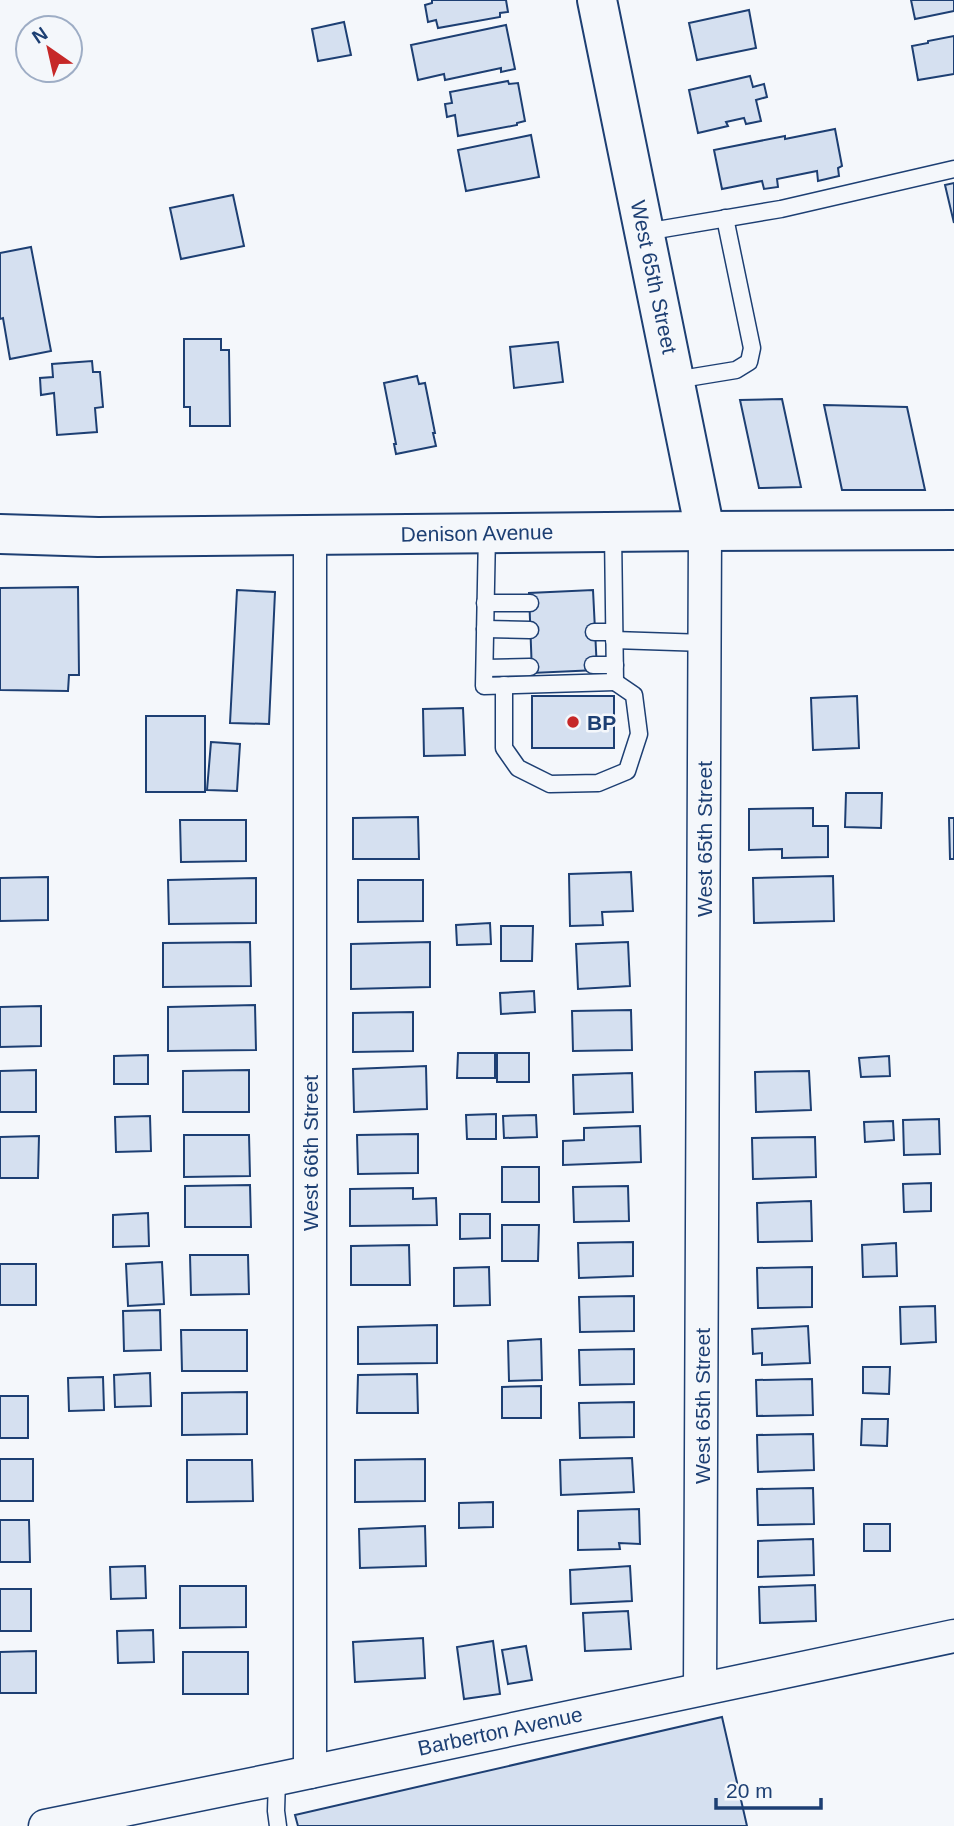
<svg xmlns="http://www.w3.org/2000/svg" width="954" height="1826" font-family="Arial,sans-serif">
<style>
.building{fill:#d5e0f0;stroke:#1d3f73;stroke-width:2}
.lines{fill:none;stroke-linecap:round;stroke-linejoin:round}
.lane-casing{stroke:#1d3f73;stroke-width:19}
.street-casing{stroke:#1d3f73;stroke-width:35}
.secondary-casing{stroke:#1d3f73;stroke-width:42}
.lane{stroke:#f4f7fb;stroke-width:16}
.street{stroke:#f4f7fb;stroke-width:32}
.secondary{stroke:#f4f7fb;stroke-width:38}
.poi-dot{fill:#c62828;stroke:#f4f7fb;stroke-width:2.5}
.labels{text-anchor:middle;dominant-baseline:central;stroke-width:5;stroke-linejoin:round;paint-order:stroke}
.street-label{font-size:21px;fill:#1d3f73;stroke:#f4f7fb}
.poi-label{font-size:21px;font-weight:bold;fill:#1d3f73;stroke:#f4f7fb;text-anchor:start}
</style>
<rect width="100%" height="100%" fill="#f4f7fb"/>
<g class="building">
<path d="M432,0h74l2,12 -8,1v4l-62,11 -2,-8 -8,2 -3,-17 7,-2z"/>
<path d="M911,0h43v11l-39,8z"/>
<path d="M749,10l7,38 -59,12 -8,-37z"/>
<path d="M344,22l7,33 -33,6 -6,-32z"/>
<path d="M506,25l9,44 -14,3v-4l-56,12 -1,-6 -26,6 -7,-35z"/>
<path d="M954,36v38l-36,6 -6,-34 16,-3v-2z"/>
<path d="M750,76l3,11 11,-3 3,13 -11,3 5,21 -15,3 -2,-6 -18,4 2,4 -30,7 -9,-43z"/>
<path d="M508,81l1,3 9,-1 7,38 -8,2v2l-59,11 -3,-21 -8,2 -2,-13 7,-1 -2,-11z"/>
<path d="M835,129l7,37 -4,2 1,8 -21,5 -1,-10 -40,8 1,8 -14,2 -2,-8 -40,8 -8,-39 71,-14v3z"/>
<path d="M531,135l8,42 -73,14 -8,-41z"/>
<path d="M954,183v40l-9,-38z"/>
<path d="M233,195l11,51 -63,13 -11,-51z"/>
<path d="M31,247l20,104 -41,8 -7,-41 -3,1v-66z"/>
<path d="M184,339h37v11h8l1,76h-40v-19h-6z"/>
<path d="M558,342l5,40 -49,6 -4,-41z"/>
<path d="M92,361l1,11h7l3,35 -8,1 2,24 -40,3 -3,-42 -13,2 -1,-17 13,-1 -1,-13z"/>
<path d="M417,376l2,8 6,-1 10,50h-2l3,13 -40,8 -2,-10h2l-12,-61z"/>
<path d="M782,399l19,88 -42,1 -19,-88z"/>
<path d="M824,405l83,2 18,83h-83z"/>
<path d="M78,587l1,88h-10l-1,16 -68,-1v-102z"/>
<path d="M237,590l38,2 -6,132 -39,-1z"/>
<path d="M593,590l4,80 -65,3 -3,-80z"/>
<rect x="532" y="696" width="82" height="52"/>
<path d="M857,696l2,52 -46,2 -2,-52z"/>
<path d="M463,708l2,47 -41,1 -1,-47z"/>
<rect x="146" y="716" width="59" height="76"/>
<path d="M211,742l29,2 -3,47 -30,-1z"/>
<path d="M846,793h36l-1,35 -36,-1z"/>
<path d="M813,808v18h15v31l-46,1v-9l-33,1v-41z"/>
<path d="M418,817l1,42h-66v-41z"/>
<path d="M949,818h5v41h-4z"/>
<path d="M180,820h66v41l-65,1z"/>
<path d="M631,872l2,39 -31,1 1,13 -33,1 -1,-52z"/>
<path d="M833,876l1,45 -80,2 -1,-45z"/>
<path d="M48,877v43l-48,1v-43z"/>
<path d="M256,878v45l-87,1 -1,-44z"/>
<path d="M358,880h65v41l-65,1z"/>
<path d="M490,923l1,21 -34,1 -1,-20z"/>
<path d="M501,926h32l-1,35h-31z"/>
<path d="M250,942l1,44 -88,1v-44z"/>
<path d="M430,942v45l-79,2v-45z"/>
<path d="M628,942l2,44 -52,3 -2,-45z"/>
<path d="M534,991l1,21 -34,2 -1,-21z"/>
<path d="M255,1005l1,45 -88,1v-44z"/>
<path d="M41,1006v40l-41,1v-40z"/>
<path d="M631,1010l1,40 -59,1 -1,-40z"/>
<path d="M413,1012v39l-60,1v-39z"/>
<path d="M458,1053h37v25h-38z"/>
<rect x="497" y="1053" width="32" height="29"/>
<path d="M148,1055v29h-34v-28z"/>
<path d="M889,1056l1,20 -29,1 -2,-19z"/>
<path d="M426,1066l1,43 -73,3 -1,-43z"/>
<path d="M36,1070v42h-36v-41z"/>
<path d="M249,1070v42h-66v-41z"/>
<path d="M809,1071l2,39 -55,2 -1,-40z"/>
<path d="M632,1073l1,39 -59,2 -1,-39z"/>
<path d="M496,1114v25h-29l-1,-24z"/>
<path d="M536,1115l1,22 -33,1 -1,-22z"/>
<path d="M150,1116l1,35 -35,1 -1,-35z"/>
<path d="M939,1119l1,35 -36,1 -1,-35z"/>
<path d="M893,1121l1,19 -29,2 -1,-20z"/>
<path d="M640,1126l1,36 -78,3v-24l21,-1v-12z"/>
<path d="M418,1134v39l-60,1 -1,-39z"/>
<path d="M184,1135h65l1,41 -66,1z"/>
<path d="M39,1136l-1,42h-38v-41z"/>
<path d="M815,1137l1,40 -63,2 -1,-41z"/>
<rect x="502" y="1167" width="37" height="35"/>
<path d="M931,1183v28l-27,1 -1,-28z"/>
<path d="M250,1185l1,42h-66v-41z"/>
<path d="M628,1186l1,35 -55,1 -1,-35z"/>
<path d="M413,1188v11l23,-1 1,27 -87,1v-37z"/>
<path d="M811,1201l1,40 -54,1 -1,-39z"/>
<path d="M148,1213l1,33 -36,1v-32z"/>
<path d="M460,1214h30v24l-30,1z"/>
<path d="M502,1225h37l-1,36h-36z"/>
<path d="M633,1242v34l-54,2 -1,-35z"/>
<path d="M896,1243l1,33 -34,1 -1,-32z"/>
<path d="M409,1245l1,40h-59v-39z"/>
<path d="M190,1255h58l1,39 -58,1z"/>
<path d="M162,1262l2,42 -36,2 -2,-42z"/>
<rect x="0" y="1264" width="36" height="41"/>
<path d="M489,1267l1,38 -36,1v-38z"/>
<path d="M812,1267v40l-54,1 -1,-40z"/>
<path d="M634,1296v35l-54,1 -1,-35z"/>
<path d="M935,1306l1,36 -35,2 -1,-37z"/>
<path d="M160,1310l1,40 -37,1 -1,-40z"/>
<path d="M437,1325v38l-79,1v-37z"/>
<path d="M808,1326l2,37 -48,2v-12l-9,1 -1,-25z"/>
<path d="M181,1330h66v41h-65z"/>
<path d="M541,1339l1,41 -33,1 -1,-40z"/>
<path d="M634,1349v35l-54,1 -1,-35z"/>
<path d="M863,1367h27l-1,27 -26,-1z"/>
<path d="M150,1373l1,33 -36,1 -1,-32z"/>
<path d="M417,1374l1,39h-61l1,-38z"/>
<path d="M103,1377l1,33 -35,1 -1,-33z"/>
<path d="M812,1379l1,36 -56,1 -1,-36z"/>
<path d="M541,1386v32h-39v-31z"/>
<path d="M247,1392v42l-65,1v-42z"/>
<rect x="0" y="1396" width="28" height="42"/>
<path d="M634,1402v35l-54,1 -1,-35z"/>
<path d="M862,1419h26l-1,27 -26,-1z"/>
<path d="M813,1434l1,36 -56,2 -1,-37z"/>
<path d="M632,1458l2,34 -73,3 -1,-35z"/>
<rect x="0" y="1459" width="33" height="42"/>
<path d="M425,1459v42l-70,1v-42z"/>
<path d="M187,1460h65l1,41 -66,1z"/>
<path d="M813,1488l1,36 -56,1 -1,-36z"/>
<path d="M493,1502v25l-34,1v-25z"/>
<path d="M639,1509l1,35 -21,-1 1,6 -42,1v-39z"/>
<path d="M0,1520h29l1,42h-30z"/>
<rect x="864" y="1524" width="26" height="27"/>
<path d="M425,1526l1,40 -66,2 -1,-39z"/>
<path d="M813,1539l1,36 -56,2v-36z"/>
<path d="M145,1566l1,32 -35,1 -1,-32z"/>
<path d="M630,1566l2,35 -61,3 -1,-34z"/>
<path d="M815,1585l1,36 -56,2 -1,-36z"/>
<path d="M180,1586h66v41l-66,1z"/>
<rect x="0" y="1589" width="31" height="42"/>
<path d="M628,1611l3,38 -46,2 -2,-38z"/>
<path d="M153,1630l1,32 -36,1 -1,-32z"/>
<path d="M423,1638l2,40 -70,4 -2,-40z"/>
<path d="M493,1641l7,53 -36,5 -7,-52z"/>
<path d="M526,1646l6,34 -24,4 -6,-34z"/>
<path d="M36,1651v42h-36v-41z"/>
<rect x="183" y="1652" width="65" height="42"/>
<path d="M722,1717l25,109h-449l-3,-11z"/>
</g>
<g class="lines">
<g class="lane-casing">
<g id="lane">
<path d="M645,232l136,-23 173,-40"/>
<path d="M675,380l61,-10 13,-8 3,-14 -27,-130"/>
<path d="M487,533l-3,153 131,-4 -2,-150"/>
<path d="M485,603h45"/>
<path d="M485,629l45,1"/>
<path d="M594,632h20"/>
<path d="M614,640l91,3"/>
<path d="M593,665h22"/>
<path d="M485,668l45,-1"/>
<path d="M504,685v63l14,20 32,16 48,-1 29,-12 12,-37 -5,-39 -19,-13"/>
<path d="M277,1779l-1,32 2,15"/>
</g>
</g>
<g class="street-casing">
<g id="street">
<path d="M700,1689l5,-1158"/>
<path d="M310,1772v-1237"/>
<path d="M45,1826l232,-47 677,-143"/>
</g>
</g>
<g class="secondary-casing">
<g id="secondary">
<path d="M597,0l108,531"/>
<path d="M0,534l98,3 607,-6 249,-1"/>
</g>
</g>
<use href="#lane" class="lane"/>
<use href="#street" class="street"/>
<use href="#secondary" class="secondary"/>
</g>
<circle class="poi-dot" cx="573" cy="722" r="7"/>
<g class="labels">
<g class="street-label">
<text transform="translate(654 277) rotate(78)">West 65th Street</text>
<text transform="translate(477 533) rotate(-1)">Denison Avenue</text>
<text transform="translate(704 839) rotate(-90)">West 65th Street</text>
<text transform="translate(310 1153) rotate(-90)">West 66th Street</text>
<text transform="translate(702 1406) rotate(-90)">West 65th Street</text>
<text transform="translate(500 1731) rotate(-12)">Barberton Avenue</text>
</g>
<g class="poi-label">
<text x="587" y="722">BP</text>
</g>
</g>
<g transform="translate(49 49) rotate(326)"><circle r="33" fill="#f4f7fb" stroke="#9eadc5" stroke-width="2"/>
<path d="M0-5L12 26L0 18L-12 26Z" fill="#c62828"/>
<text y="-10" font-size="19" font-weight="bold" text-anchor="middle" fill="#1d3f73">N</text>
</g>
<path d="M716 1798v10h105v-10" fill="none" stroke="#1d3f73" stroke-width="3.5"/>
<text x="726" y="1798" font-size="21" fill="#1d3f73" stroke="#f4f7fb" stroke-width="5" paint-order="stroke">20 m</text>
</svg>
